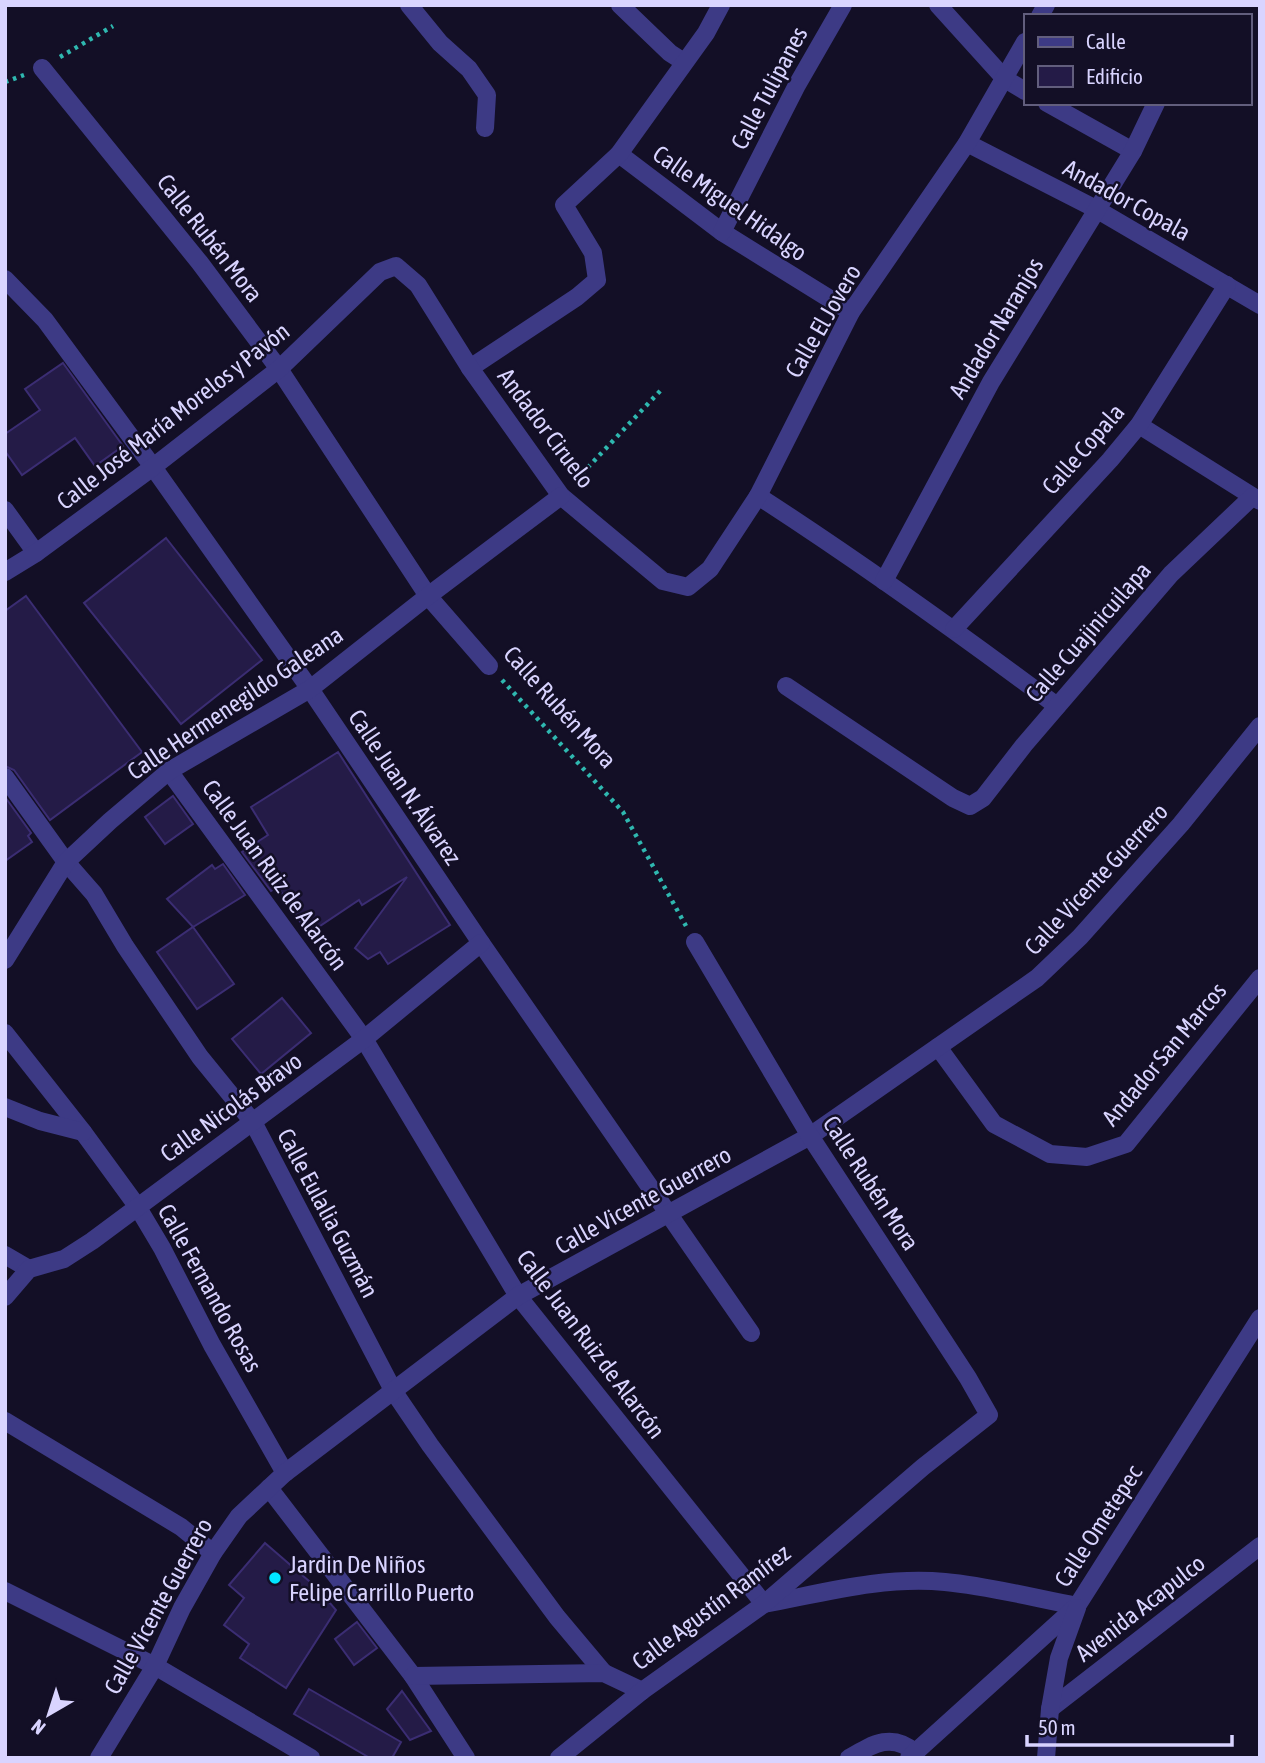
<svg xmlns="http://www.w3.org/2000/svg" width="1265" height="1763" font-family="'Asap Condensed',sans-serif">
<style>
.building{fill:#241b47;stroke:#3b2d73;stroke-width:2}
.lines{fill:none;stroke-linecap:round;stroke-linejoin:round}
.path{stroke:#2fb8b0;stroke-width:4.5;stroke-dasharray:3.5 5;stroke-linecap:butt}
.minor{stroke:#3d3a85;stroke-width:18}
.poi-dot{fill:#00e5ff;stroke:#130f26;stroke-width:2.5}
.labels{text-anchor:middle;dominant-baseline:central;stroke-width:5;stroke-linejoin:round;paint-order:stroke}
.street-label{font-size:24px;fill:#d9d4ff;stroke:#130f26}
.poi-label{font-size:24px;fill:#d9d4ff;stroke:#130f26;text-anchor:start}
</style>
<rect width="100%" height="100%" fill="#130f26"/>
<g class="building">
<path d="M63,363l60,83 -28,20 -20,-28 -53,37 -17,-24v-17l35,-24 -15,-21z"/>
<path d="M166,538l96,122 -81,64 -97,-121z"/>
<path d="M26,596l116,156 -92,68 -36,-50 -9,-4v-155z"/>
<path d="M338,752l112,173 -62,39 -8,-12 -12,7 -13,-11 52,-71 -45,28 -3,-5 -51,34 -30,-47 -7,4 -29,-39 26,-17 -17,-28z"/>
<path d="M173,796l20,28 -28,20 -20,-27z"/>
<path d="M5,797l26,36 -3,3 4,6 -27,19z"/>
<path d="M223,864l22,31 -52,32 -26,-28 45,-34 3,4z"/>
<path d="M193,927l41,57 -37,25 -40,-57z"/>
<path d="M282,998l29,35 -50,41 -29,-35z"/>
<path d="M265,1543l52,45 19,22 -50,78 -46,-30 9,-14 -25,-19 20,-27 -15,-13z"/>
<path d="M357,1622l20,26 -23,17 -19,-26z"/>
<path d="M309,1689l92,53 -9,16h-22l-76,-44z"/>
<path d="M402,1691l29,40 -21,9 -23,-31z"/>
</g>
<g class="lines">
<g class="path">
<path d="M60,57l53,-31"/>
<path d="M5,82l19,-7"/>
<path d="M576,480l85,-90"/>
<path d="M502,680l121,132 63,114"/>
</g>
<g class="minor">
<path d="M409,5l31,38 29,26 18,26 -2,33"/>
<path d="M620,5l50,48 14,9"/>
<path d="M938,5l67,74 20,12"/>
<path d="M1040,16l6,-11"/>
<path d="M42,68l158,195 79,106 149,227 61,70"/>
<path d="M1047,103l86,48"/>
<path d="M967,143l129,66 164,96"/>
<path d="M619,154l103,78 129,80"/>
<path d="M722,232l75,-147 46,-80"/>
<path d="M5,279l40,41 108,147 157,222 171,254 270,390"/>
<path d="M470,368l107,-71 20,-17 -4,-27 -29,-48 55,-51 87,-121 15,-28"/>
<path d="M1139,425l121,76"/>
<path d="M758,496c102,66 201,137 299,210"/>
<path d="M5,510l31,43"/>
<path d="M5,572l31,-19 117,-86 126,-98 101,-97 16,-6 22,19 52,83 91,128 102,85 25,6 22,-18 48,-73 93,-184 116,-169 58,-101"/>
<path d="M884,581l107,-199 142,-231 23,-48"/>
<path d="M954,629l156,-169 29,-35 88,-140"/>
<path d="M786,686l167,112 17,8 13,-8 41,-53 147,-171 81,-77"/>
<path d="M169,771l195,268 154,257 246,308c59,-11 119,-28 181,-22 44,4 89,16 132,24"/>
<path d="M5,777l61,85 28,32 31,52 75,111 53,65 141,270 36,53 127,172 47,56"/>
<path d="M5,960l61,-98 44,-41 59,-50 141,-82 118,-93 133,-100"/>
<path d="M5,1033l78,99 54,74 25,42 50,97 73,128"/>
<path d="M938,1047l56,77 56,30 37,3 39,-13 134,-166"/>
<path d="M5,1107l35,14 43,11"/>
<path d="M5,1255l24,14"/>
<path d="M5,1297l24,-28 35,-10 28,-18 272,-202 117,-96"/>
<path d="M5,1421l176,106 32,26"/>
<path d="M269,1488l144,188 53,82"/>
<path d="M5,1591l150,75 156,92"/>
<path d="M413,1676l191,-3 38,18"/>
<path d="M1050,1709l210,-163"/>
<path d="M99,1758l56,-92 27,-58 31,-55 26,-37 46,-43 233,-177 292,-160 227,-158 43,-41 101,-113 79,-98"/>
<path d="M559,1758l83,-67 122,-87 159,-137 66,-52 -21,-37 -158,-242 -115,-194"/>
<path d="M849,1758c24,-14 43,-26 67,-5"/>
<path d="M909,1758l168,-152 183,-288"/>
<path d="M1046,1758l4,-49 9,-51 18,-50"/>
</g>
</g>
<circle class="poi-dot" cx="275" cy="1578" r="7"/>
<g class="labels">
<g class="street-label">
<text transform="translate(769 88) rotate(-62)">Calle Tulipanes</text>
<text transform="translate(1127 200) rotate(29)">Andador Copala</text>
<text transform="translate(730 203) rotate(35)">Calle Miguel Hidalgo</text>
<text transform="translate(210 238) rotate(52)">Calle Rubén Mora</text>
<text transform="translate(823 321) rotate(-60)">Calle El Jovero</text>
<text transform="translate(996 328) rotate(-59)">Andador Naranjos</text>
<text transform="translate(173 416) rotate(-38)">Calle José María Morelos y Pavón</text>
<text transform="translate(546 428) rotate(53)">Andador Ciruelo</text>
<text transform="translate(1083 449) rotate(-49)">Calle Copala</text>
<text transform="translate(1088 632) rotate(-49)">Calle Cuajinicuilapa</text>
<text transform="translate(235 703) rotate(-34)">Calle Hermenegildo Galeana</text>
<text transform="translate(560 707) rotate(48)">Calle Rubén Mora</text>
<text transform="translate(405 787) rotate(56)">Calle Juan N. Álvarez</text>
<text transform="translate(275 875) rotate(54)">Calle Juan Ruiz de Alarcón</text>
<text transform="translate(1096 879) rotate(-47)">Calle Vicente Guerrero</text>
<text transform="translate(1164 1054) rotate(-50)">Andador San Marcos</text>
<text transform="translate(231 1107) rotate(-36)">Calle Nicolás Bravo</text>
<text transform="translate(871 1183) rotate(57)">Calle Rubén Mora</text>
<text transform="translate(643 1200) rotate(-29)">Calle Vicente Guerrero</text>
<text transform="translate(328 1213) rotate(62)">Calle Eulalia Guzmán</text>
<text transform="translate(210 1288) rotate(61)">Calle Fernando Rosas</text>
<text transform="translate(591 1344) rotate(53)">Calle Juan Ruiz de Alarcón</text>
<text transform="translate(1098 1526) rotate(-57)">Calle Ometepec</text>
<text transform="translate(158 1606) rotate(-61)">Calle Vicente Guerrero</text>
<text transform="translate(711 1607) rotate(-37)">Calle Agustín Ramírez</text>
<text transform="translate(1140 1608) rotate(-38)">Avenida Acapulco</text>
</g>
<g class="poi-label">
<text x="289" y="1564">Jardin De Niños<tspan x="289" dy="28">Felipe Carrillo Puerto</tspan></text>
</g>
</g>
<rect width="1265" height="1763" fill="none" stroke="#d9d4ff" stroke-width="14"/>
<rect x="1024" y="14" width="228" height="91" fill="#130f26" stroke="#625e7d" stroke-width="2"/>
<rect x="1038" y="37" width="35" height="10" fill="#3d3a85" stroke="#625e7d" stroke-width="2"/>
<text x="1086" y="49" font-size="21" fill="#d9d4ff">Calle</text>
<rect x="1038" y="66" width="35" height="21" fill="#241b47" stroke="#625e7d" stroke-width="2"/>
<text x="1086" y="84" font-size="21" fill="#d9d4ff">Edificio</text>
<g transform="translate(49 1714) rotate(219)" stroke="#130f26" stroke-width="5" paint-order="stroke">
<path d="M0-5L12 26L0 18L-12 26Z" fill="#d9d4ff"/>
<text y="-10" font-size="19" font-weight="bold" text-anchor="middle" fill="#d9d4ff">N</text>
</g>
<path d="M1027 1735v10h205v-10" fill="none" stroke="#d9d4ff" stroke-width="3.5"/>
<text x="1038" y="1735" font-size="21" fill="#d9d4ff" stroke="#130f26" stroke-width="5" paint-order="stroke">50 m</text>
</svg>
